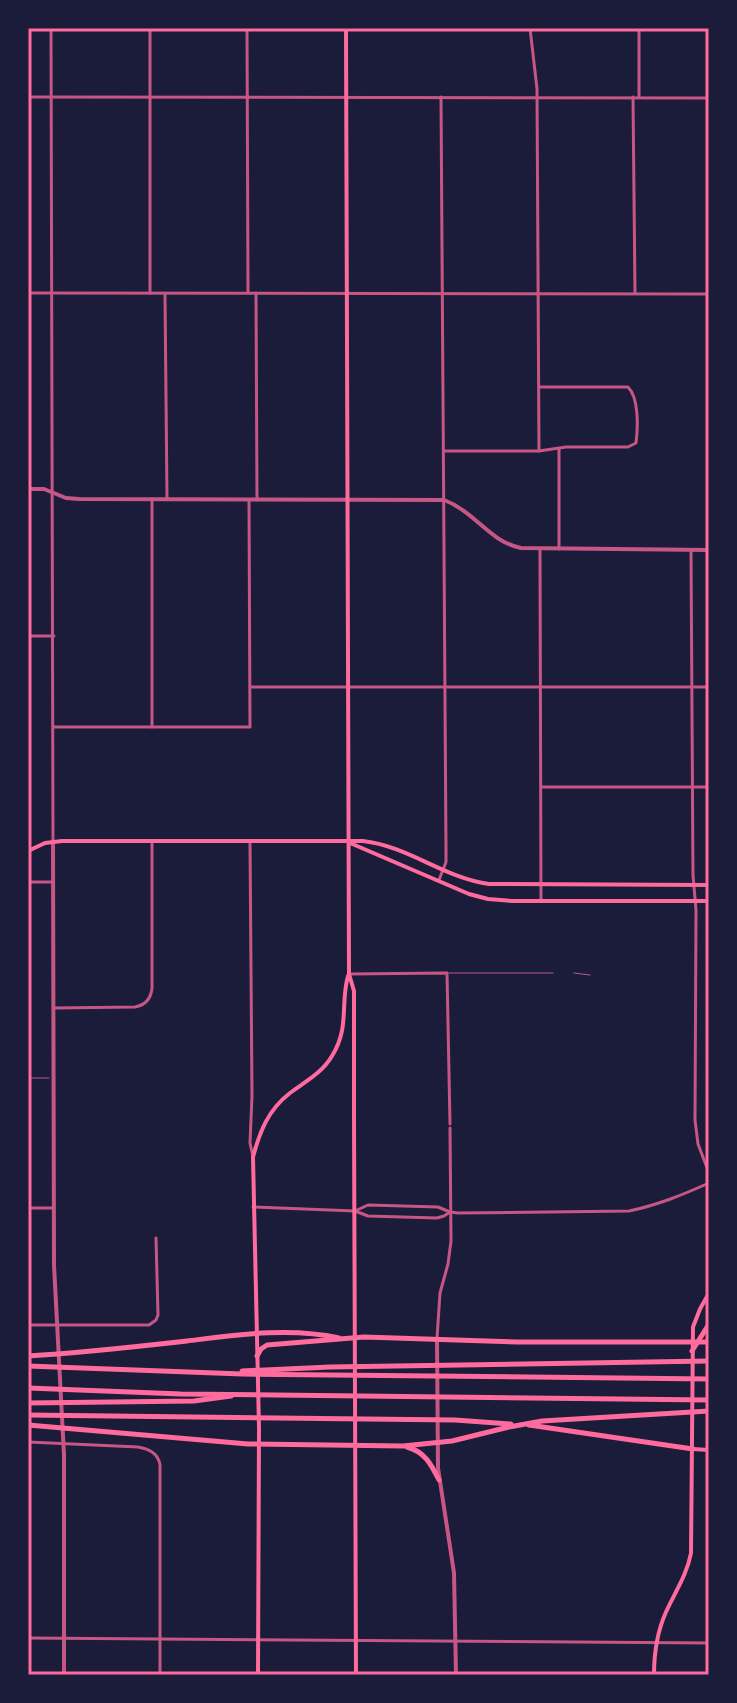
<svg xmlns="http://www.w3.org/2000/svg" width="737" height="1703" font-family="'Roboto Condensed',sans-serif">
<style>
.lines{fill:none;stroke-linecap:round;stroke-linejoin:round}
.service{stroke:#c65784;stroke-width:1}
.minor{stroke:#c65784;stroke-width:3}
.tertiary{stroke:#c65784;stroke-width:4}
.secondary{stroke:#ff6b9d;stroke-width:4}
.motorway{stroke:#ff6b9d;stroke-width:5}
.neatline{fill:none;stroke:#ff6b9d;stroke-width:3}
</style>
<rect width="100%" height="100%" fill="#1b1b3a"/>
<g class="lines">
<g class="service">
<path d="M449,973h104"/>
<path d="M574,973l16,2"/>
<path d="M28,1078h21"/>
</g>
<g class="minor">
<path d="M51,28l2,813"/>
<path d="M150,28v265"/>
<path d="M247,28l1,264"/>
<path d="M530,28l7,61 2,362"/>
<path d="M639,28v69"/>
<path d="M28,97l681,1"/>
<path d="M633,97l2,196"/>
<path d="M28,293l681,1"/>
<path d="M256,293l1,207"/>
<path d="M165,295l2,204"/>
<path d="M559,449v100"/>
<path d="M445,451h94l27,-4h62l8,-4c2,-16 3,-45 -8,-56h-89"/>
<path d="M540,549l1,352"/>
<path d="M691,551l2,324 3,35 -1,210 3,24 11,29"/>
<path d="M28,636h26"/>
<path d="M250,687h459"/>
<path d="M54,727h196l-1,-227"/>
<path d="M152,727v-228"/>
<path d="M541,787h168"/>
<path d="M250,842l2,254 -2,47 3,14"/>
<path d="M439,880l7,-18v-12l-5,-753"/>
<path d="M28,882h25"/>
<path d="M349,974l98,-1 3,151"/>
<path d="M54,1008l81,-1c11,-2 16,-8 17,-19v-147"/>
<path d="M253,1207l102,4 13,5 69,2 7,-2 6,-4"/>
<path d="M28,1208h25"/>
<path d="M355,1211l13,-6 70,2 12,5 8,1 171,-2c29,-6 53,-16 80,-28"/>
<path d="M28,1325h121l7,-5 2,-5 -2,-77"/>
<path d="M437,1338l3,-45 8,-29 3,-23 -1,-113"/>
<path d="M28,1442l110,5c11,2 20,6 22,18v210"/>
<path d="M28,1638l681,5"/>
</g>
<g class="tertiary">
<path d="M28,489h16l22,9 13,1 365,1c32,12 44,41 77,48l188,2"/>
<path d="M53,841l1,424 10,190v220"/>
<path d="M437,1339l1,129 16,105 2,102"/>
</g>
<g class="secondary">
<path d="M346,28l3,946 5,17v125l2,559"/>
<path d="M350,843l119,51 19,5 24,2h197"/>
<path d="M28,851l17,-8 17,-2h301c45,5 81,37 126,43l220,1"/>
<path d="M693,1449l16,1"/>
<path d="M258,1675l1,-247 -6,-271c7,-26 15,-47 37,-64 16,-12 32,-20 42,-37 18,-29 8,-52 16,-80"/>
<path d="M654,1675c0,-22 3,-43 12,-63 9,-20 21,-37 25,-59l2,-226 7,-18 9,-16"/>
</g>
<g class="motorway">
<path d="M692,1351l17,-27"/>
<path d="M28,1356c53,-3 106,-9 159,-15 49,-6 102,-14 152,-3"/>
<path d="M257,1356l4,-7 6,-4 97,-8 154,5h191"/>
<path d="M28,1366l214,8 467,5"/>
<path d="M242,1371l88,-4 379,-6"/>
<path d="M28,1388l153,6 528,6"/>
<path d="M28,1403l166,-2 37,-5"/>
<path d="M28,1415l427,5 56,4"/>
<path d="M28,1425l220,19 155,2 49,-5 57,-14 33,-6 167,-10"/>
<path d="M529,1425l164,24"/>
<path d="M407,1447c18,5 24,17 32,33"/>
</g>
</g>
<rect width="737" height="1703" fill="none" stroke="#1b1b3a" stroke-width="60"/>
<rect x="30" y="30" width="677" height="1643" class="neatline"/>
</svg>
